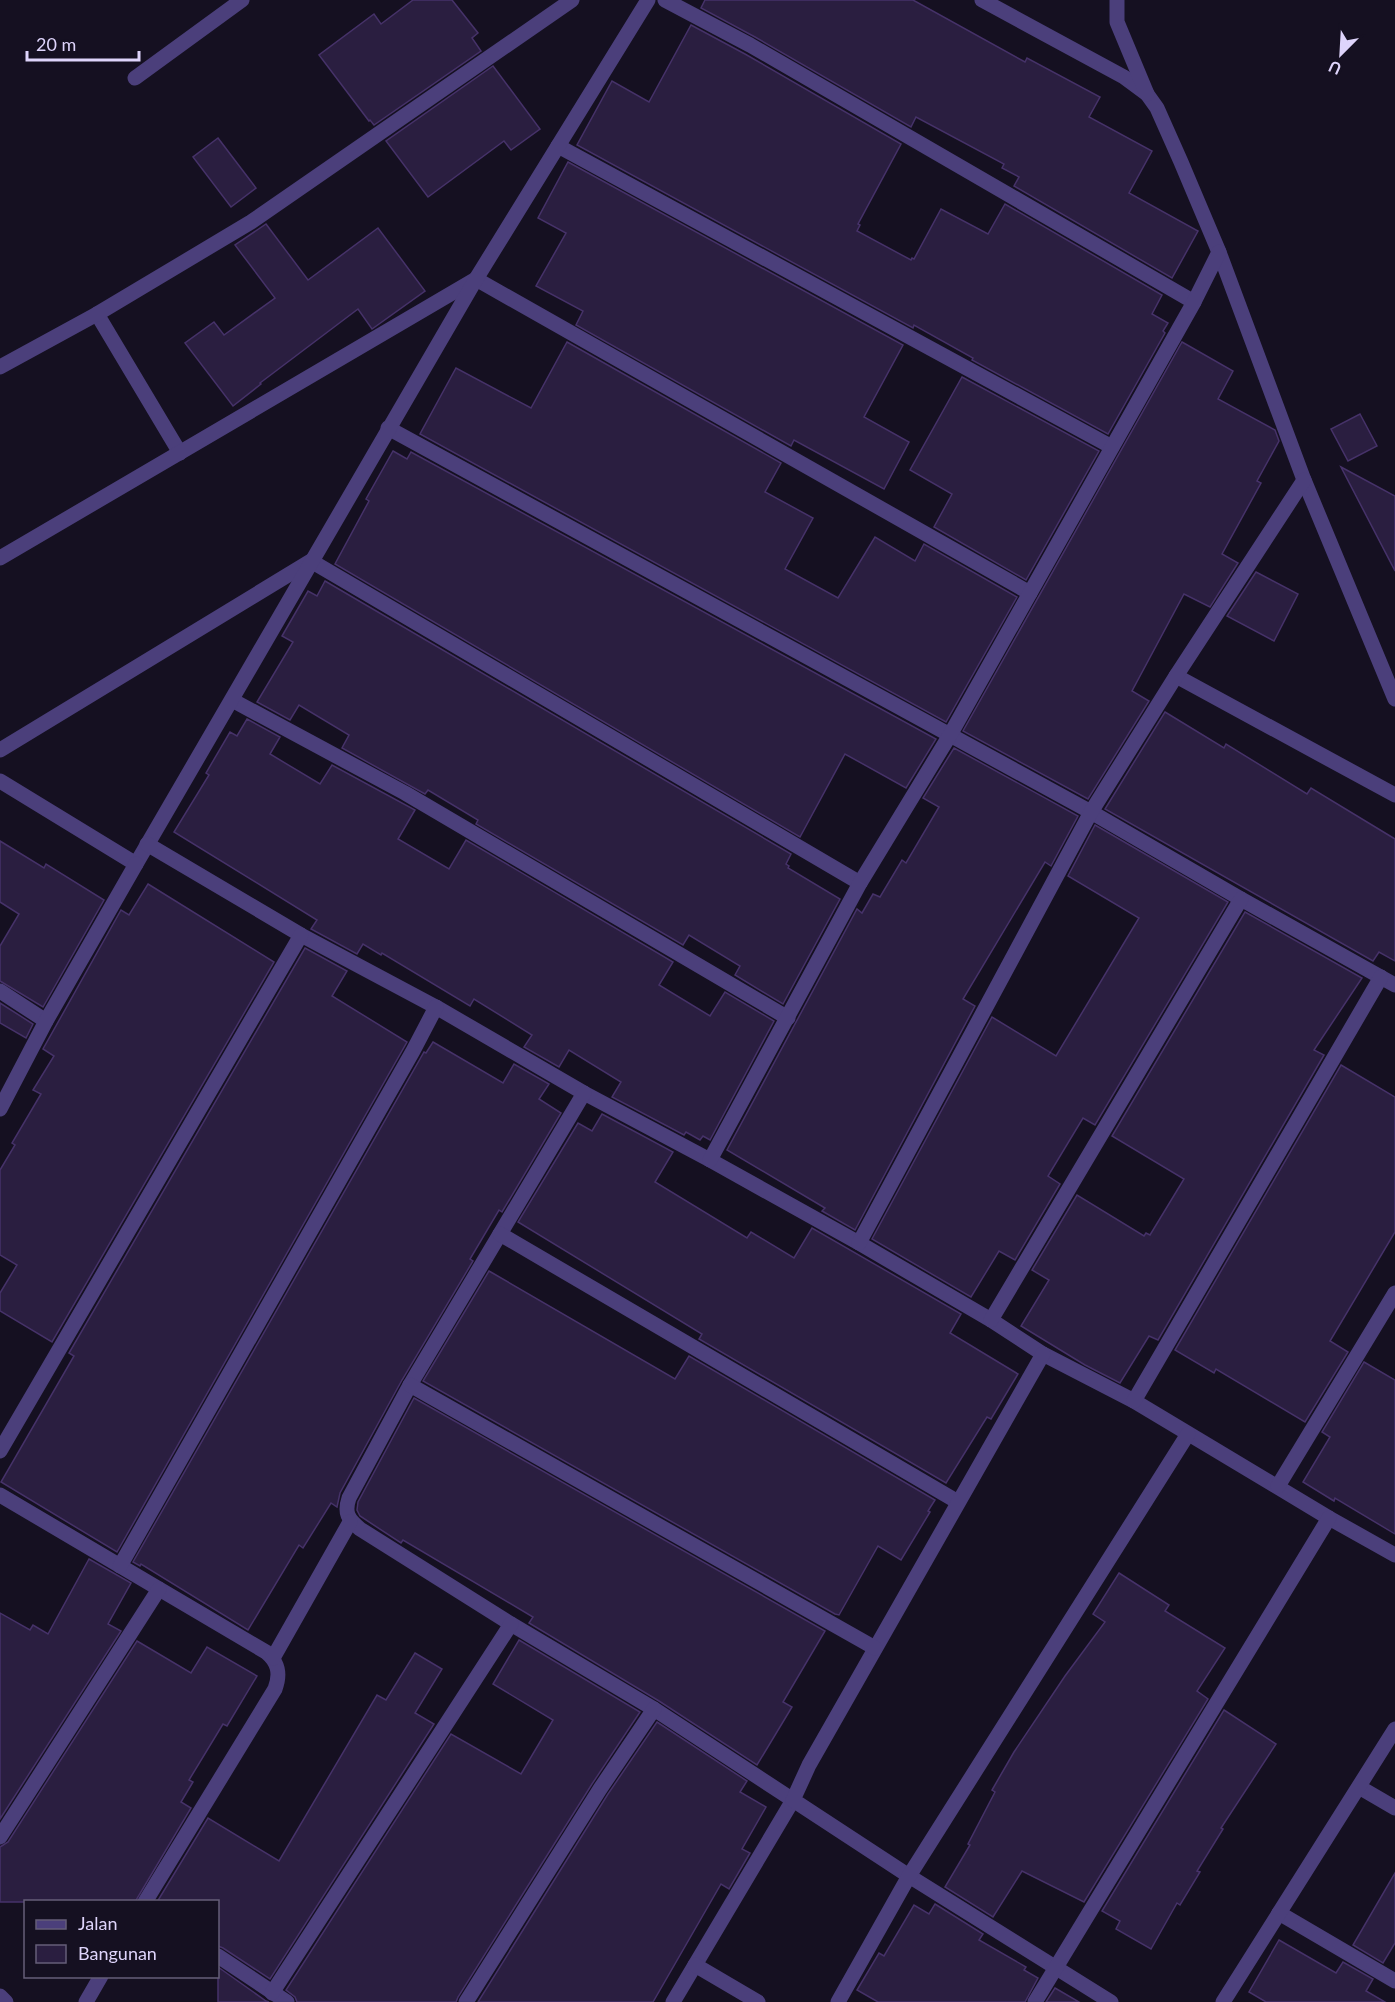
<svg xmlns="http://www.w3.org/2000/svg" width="1395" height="2002" font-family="Lato,sans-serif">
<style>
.building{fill:#2a1e40;stroke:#463269;stroke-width:1.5}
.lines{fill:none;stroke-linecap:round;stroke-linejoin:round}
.service{stroke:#4b3f7b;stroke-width:15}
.minor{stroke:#4b3f7b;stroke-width:15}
</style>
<rect width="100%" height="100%" fill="#151021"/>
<g class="building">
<path d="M413,0h39l26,33 -6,5 9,13 -107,74 -4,-5 -1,1 -50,-66 55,-41 7,10z"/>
<path d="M705,0h208l112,62 2,-4 73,39 -11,20 63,34 -23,42 69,38 -26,47 -158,-92 5,-9 -17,-9 2,-4 -88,-47 -5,10 -156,-90 -54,-29z"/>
<path d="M691,25l54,29 156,90 -43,80 2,1 -3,6 54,29 1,-2 2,1 27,-50 47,25 17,-30 157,91 -10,19 16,9 -5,8 2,2 -57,101 -136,-74 1,-2 -59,-33 -1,3 -336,-183 35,-64 37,21z"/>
<path d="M493,66l47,63 -29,21 -7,-9 -76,56 -42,-56z"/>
<path d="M218,138l38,50 -25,19 -38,-50z"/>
<path d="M568,162l335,183 -39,72 45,25 -25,47 -90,-49 -3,6 -215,-121 7,-14 -47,-25 30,-53 -28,-15z"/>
<path d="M266,224l42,56 70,-52 47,63 -53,38 -14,-20 -98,74 1,1 -28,22 -48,-63 29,-21 10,13 51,-37 -40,-53z"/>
<path d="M567,342l214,121 -16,29 48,26 -28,51 53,29 37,-61 40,24 9,-17 93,53 -71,125 -526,-288 36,-66 75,40z"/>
<path d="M1182,342l51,29 -15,28 57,31 4,11 -22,40 4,2 -39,71 16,9 -28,44 -26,-13 -52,97 17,10 -61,98 -125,-68z"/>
<path d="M962,377l137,74 -73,129 -92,-53 18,-33 -42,-24z"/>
<path d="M1360,414l17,32 -29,15 -17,-32z"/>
<path d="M393,451l14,8 4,-7 525,287 -30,49 -61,-34 -45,83 -465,-273 34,-63 -3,-2z"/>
<path d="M1341,467l54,29v75z"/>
<path d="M1256,572l42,22 -24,47 -47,-25z"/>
<path d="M325,581l466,273 -5,10 3,2 -1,2 52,31 -57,105 -48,-29 5,-9 -51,-31 -6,10 -207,-121 2,-4 -50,-30 -3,4 -83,-46 7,-13 -50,-30 -9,15 -33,-18 36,-60 -11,-6 26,-45 9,5z"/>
<path d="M1165,712l59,36 2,-4 81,50 4,-6 84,51v122l-16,-9 -6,9 -268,-152z"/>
<path d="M247,719l33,18 -10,17 50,30 12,-19 83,45 -17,29 51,30 17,-29 207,122 -14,23 51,31 15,-24 49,29 -64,119 -7,-4 -3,4 -14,-8 -2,3 -72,-38 9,-15 -52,-32 -10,17 -35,-20 8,-12 -58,-36 -4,7 -88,-53 -1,2 -18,-11 -6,10 -46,-25 6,-9 -143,-88 35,-57 -3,-2 24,-41 7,4z"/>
<path d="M954,748l124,68 -27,50 -6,-4 -82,137 12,7 -120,224 -33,-19 3,-3 -98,-58 130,-241 5,4 11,-19 7,3 22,-37 4,3 33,-56 -16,-9z"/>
<path d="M1095,825l133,77 -133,223 -12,-7 -35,58 12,8 -45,76 -16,-9 -28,46 -99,-58 120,-222 64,39 83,-138 -71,-42z"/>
<path d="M0,841l44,27 2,-4 58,36 -61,107 -43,-26v-35l19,-32 -19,-12z"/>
<path d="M148,884l126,78 -222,380 -52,-31v-18l17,-28 -17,-10v-85l15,-25 -3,-2 29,-49 -8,-4 21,-34 -11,-7 78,-139 8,5z"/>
<path d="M1245,912l117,66 -48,72 10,5 -166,285 -9,-4 -29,47 -35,-18 -64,-39 28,-46 -17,-10 45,-75 67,41 2,-3 4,2 34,-56 -72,-43z"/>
<path d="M305,948l42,23 -15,25 75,46 -290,510 -116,-70 73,-126 -5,-3z"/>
<path d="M0,1003l33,21 -7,14 -26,-15z"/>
<path d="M433,1042l70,41 11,-19 35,20 -10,15 22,14 -59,99 -3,-2 -29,49 3,2 -71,119 -62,113 -3,14 -6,-4 -28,45 -4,-3 -51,85 -107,-66 -1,2 -7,-4 291,-510 2,1z"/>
<path d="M1341,1065l54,32v135l-65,109 18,11 -43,70 -89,-53 -2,4 -39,-23z"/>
<path d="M602,1114l71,38 -18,30 92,56 4,-6 43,26 18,-30 149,86 -11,19 68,41 -27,45 -4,-2 -41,66 -247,-144 3,-5 -184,-112 60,-99 14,8z"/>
<path d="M489,1271l186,108 14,-23 246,144 -7,11 2,1 -29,48 -23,-14 -39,69 -4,-1 -412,-233z"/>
<path d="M1364,1362l31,18v154l-60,-36 -1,3 -31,-19 27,-45 -8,-5z"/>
<path d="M414,1398l411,233 -42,71 9,5 -35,58 -98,-64 -130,-78 4,-6 -130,-77 -2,3 -41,-27 -3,-6 1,-8z"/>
<path d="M89,1559l42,24 -23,41 13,7 -121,188v-206l30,17 3,-5 15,9z"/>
<path d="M1119,1573l50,32 -4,6 60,37 -28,43 11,8 -124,203 -62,-31 -29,46 -48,-30 25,-42 -2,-1 27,-52 -3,-2 22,-38 51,-76 40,-54 -12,-8z"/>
<path d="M519,1640l121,72 -48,72 -134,213 -2,5h-159l-2,-5 -9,-7 165,-256 70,40 32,-54 -60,-36z"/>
<path d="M137,1641l54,32 16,-26 50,29 -30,50 -4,-2 -34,56 4,2 -12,20 10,6 -56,94h-135v-55l8,-5z"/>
<path d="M415,1653l27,16 -27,44 19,11 -164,255 -47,-31 -5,-2v-44h-61l51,-84 71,43 98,-166 9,5z"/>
<path d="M1224,1710l52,34 -55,84 2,1 -26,42 3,1 -20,33 -3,-2 -26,46 -35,-20 4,-8 -18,-10z"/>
<path d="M657,1722l90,59 -7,11 26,15 -24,42 8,4 -21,36 -8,-5 -68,118h-175l130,-208z"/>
<path d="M1395,1873v70l-12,20 -30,-18z"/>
<path d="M935,1904l48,30 -4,6 47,27 -2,3 14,8 -13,24h-147l-21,-12 22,-37 5,3 30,-51 15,9z"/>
<path d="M1279,1940l57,33 7,-11 30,17 -7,12 19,11h-119l-17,-10z"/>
<path d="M218,1967l48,34 3,1h-51z"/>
<path d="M1055,1988l24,14h-33z"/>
</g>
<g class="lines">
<path class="service" d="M135,78l107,-78"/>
<g class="minor">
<path d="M665,0l85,45 444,257"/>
<path d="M982,0l142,77 23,17 10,14 24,54 38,90 85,228 91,219"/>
<path d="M1117,0v22l30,72"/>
<path d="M558,146l554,301"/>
<path d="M97,314l83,139"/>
<path d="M0,367l97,-53 154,-92 321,-222"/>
<path d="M388,428l703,384 150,87 154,86"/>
<path d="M0,558l476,-279 554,314"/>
<path d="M1176,676l219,119"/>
<path d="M232,700l173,93 383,225"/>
<path d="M0,750l311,-189 549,322"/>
<path d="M0,781l136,83 340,-585 172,-279"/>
<path d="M147,844l154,91 135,72 148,86 126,67 149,83 132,77 52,34 91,47 195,117 66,37"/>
<path d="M0,991l46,30"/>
<path d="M584,1093l-174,292 -61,113c-5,15 -1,21 11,31l151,95 143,85 139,91 -120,202"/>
<path d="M0,1109l46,-88 90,-157"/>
<path d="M710,1160l150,-277 90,-148 244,-433 25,-50"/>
<path d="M500,1234l458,268"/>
<path d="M859,1243l232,-431 85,-136 128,-196"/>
<path d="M991,1320l250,-421"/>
<path d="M1043,1354l-234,411 -16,35 116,76 202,126"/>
<path d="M410,1385l465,263"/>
<path d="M1134,1401l247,-424"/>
<path d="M0,1451l301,-516"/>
<path d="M1278,1486l117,-193"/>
<path d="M0,1495l266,157c12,10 15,21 9,37l-130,213"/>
<path d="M120,1566l293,-515 23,-44"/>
<path d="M273,1658l77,-136"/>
<path d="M1359,1787l36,21"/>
<path d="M0,1837l159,-248"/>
<path d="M1279,1913l116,68"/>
<path d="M218,1956l69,46"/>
<path d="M695,1965l63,37"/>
<path d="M272,1993l239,-369"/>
<path d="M0,1996l6,6"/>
<path d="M86,2002l15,-26"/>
<path d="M466,2002l134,-213 54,-80"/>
<path d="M838,2002l71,-126 279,-442"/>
<path d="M1035,2002l294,-484"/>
<path d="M1223,2002l172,-273"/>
</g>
</g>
<rect x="24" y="1900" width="195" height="78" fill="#151021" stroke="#655e78" stroke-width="1.5"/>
<rect x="36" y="1920" width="30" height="9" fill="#4b3f7b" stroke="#655e78" stroke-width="1.5"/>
<text x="78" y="1930" font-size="18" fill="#ded4fb">Jalan</text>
<rect x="36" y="1945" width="30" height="18" fill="#2a1e40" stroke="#655e78" stroke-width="1.5"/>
<text x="78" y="1960" font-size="18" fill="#ded4fb">Bangunan</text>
<g transform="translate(1341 54) rotate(204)" stroke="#151021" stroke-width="4.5" paint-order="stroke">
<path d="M0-4.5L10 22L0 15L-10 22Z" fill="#ded4fb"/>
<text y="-9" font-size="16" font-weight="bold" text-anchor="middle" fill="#ded4fb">U</text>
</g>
<path d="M27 51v9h112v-9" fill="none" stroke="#ded4fb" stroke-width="3"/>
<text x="36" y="51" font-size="18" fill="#ded4fb" stroke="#151021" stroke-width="4.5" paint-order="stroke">20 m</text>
</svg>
